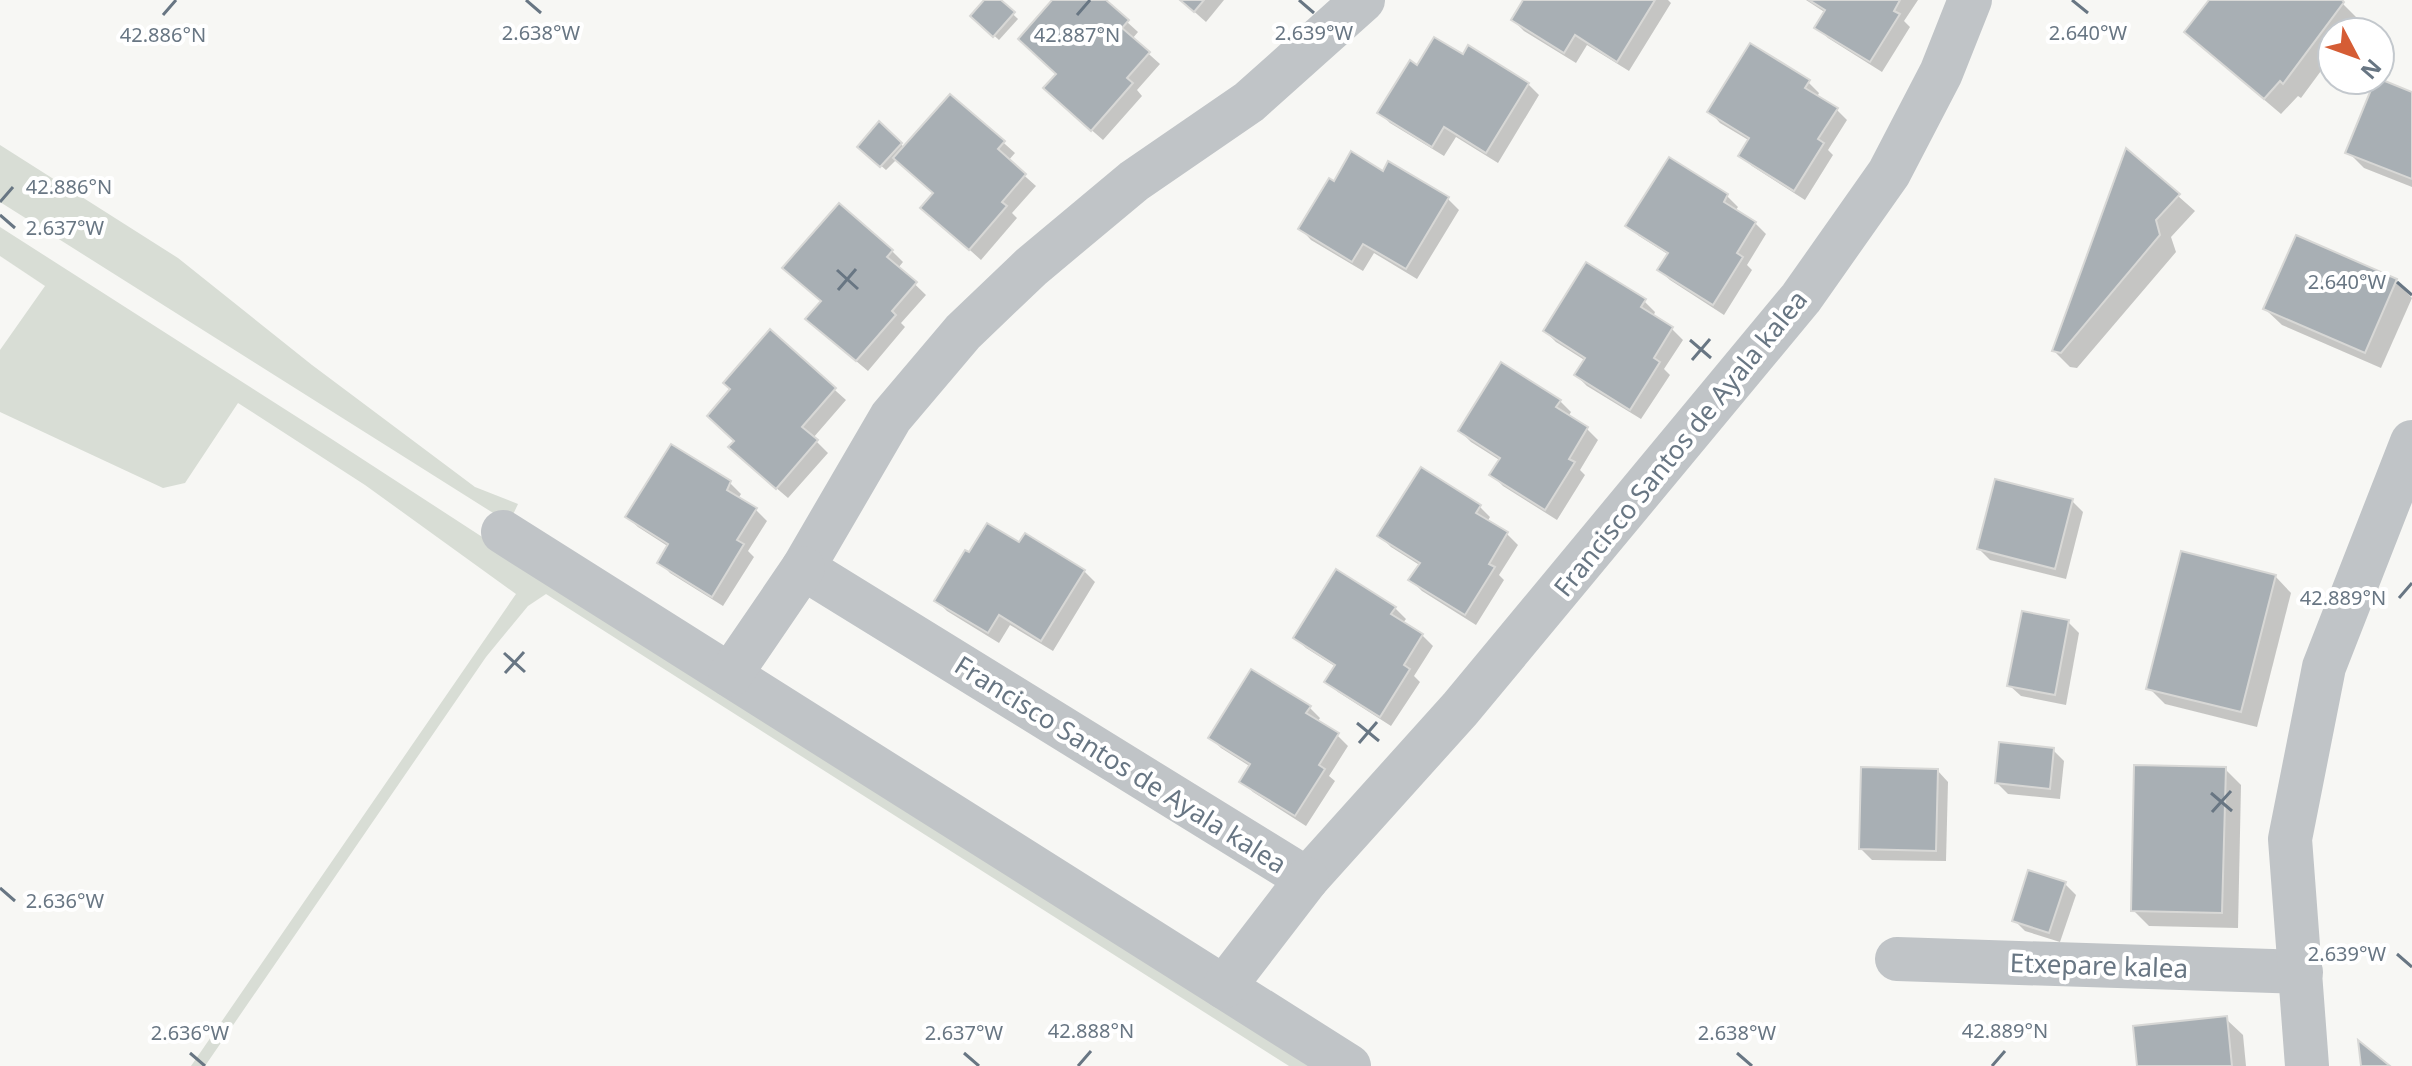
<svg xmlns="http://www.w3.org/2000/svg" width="2412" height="1066" font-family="'Noto Sans',sans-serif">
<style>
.green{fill:#d8ddd5}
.shadow{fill:#0003}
.building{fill:#a8afb4;stroke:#d8d8d6;stroke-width:2}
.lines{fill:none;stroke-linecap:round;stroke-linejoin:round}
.street{stroke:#c0c4c7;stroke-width:44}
.ticks{fill:none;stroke:#687683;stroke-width:3}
.labels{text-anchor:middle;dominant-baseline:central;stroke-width:8;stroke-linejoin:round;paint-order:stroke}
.street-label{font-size:26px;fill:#687683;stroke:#fff}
.ticks-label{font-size:20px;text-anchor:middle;fill:#687683;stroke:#fff;stroke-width:8;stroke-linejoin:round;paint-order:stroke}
</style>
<rect width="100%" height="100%" fill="#f7f7f4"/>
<g class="green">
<path d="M0,145l178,113 134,107 163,122 43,17 -9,19 -509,-321z"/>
<path d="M0,227l330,211 320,208 673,420h-34l-743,-472 -18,12 -42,51 -281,409h-14l325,-472 -151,-109 -127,-82 -53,80 -22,5 -163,-76v-62l45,-64 -45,-30z"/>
</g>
<g class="shadow">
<path d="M987,0h11l20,19 -19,21 -26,-24z"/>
<path d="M1054,0h49l35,32 -6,7 28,25 -23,26 5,6 -39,44 -47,-41 3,-25z"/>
<path d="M1181,0h43l-18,22z"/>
<path d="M1525,0h143l3,3 -42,68 -42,-26 -11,18 -52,-32 -11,-11z"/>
<path d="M1806,0h112l-14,21 6,6 -28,45 -54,-34 -11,-11 9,-14z"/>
<path d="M2211,0h128l20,20 -9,12h-18v24l-31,42 -3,-2 -17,18 -78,-66z"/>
<path d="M1463,57l65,27 11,11 -41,68 -42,-26 -12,19 -54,-33 -10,-10 38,-45z"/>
<path d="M1808,82l11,11 -2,4 19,12 11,11 -19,30 5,5 -28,45 -53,-34 -11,-10 9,-15 -30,-18 -10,-11z"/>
<path d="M2412,94v93l-48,-19 -16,-16z"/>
<path d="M951,96l64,57 -7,8 28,25 -24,27 5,5 -36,42 -50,-45 4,-21 -38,-35 -11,11 -22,-19 15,-27 26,24z"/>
<path d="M2127,151l68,60 -24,26 5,15 -99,116 -7,-1 -16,-16z"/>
<path d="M1669,160l58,36 11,11 -3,4 20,12 11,11 -19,31 5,5 -28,45 -54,-35 -11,-10 10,-15 -30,-19 -11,-10z"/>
<path d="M1383,173l65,26 11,11 -42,69 -43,-26 -11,18 -52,-31 -10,-11 33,-46z"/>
<path d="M892,251l11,11 -5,6 28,27 -25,28 4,4 -37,44 -49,-41 4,-28z"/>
<path d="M2396,281l16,17 -31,70 -99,-43 -17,-16z"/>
<path d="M1644,301l11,11 -2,5 19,12 11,11 -19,29 6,6 -29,44 -54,-33 -11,-11 10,-14 -30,-19 -11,-11z"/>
<path d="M770,332l76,68 -33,38 15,15 -40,45 -47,-40 -4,-17 -4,-52z"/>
<path d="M1560,401l11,11 -3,5 19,12 11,11 -18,30 5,5 -28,45 -54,-34 -11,-11 9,-14 -30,-19 -11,-11z"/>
<path d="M730,483l11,11 -3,5 18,11 11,11 -19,30 6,6 -31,49 -53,-33 -10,-11 9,-15 -31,-20 -11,-10z"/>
<path d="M2072,501l11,11 -17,67 -76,-19 -11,-11z"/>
<path d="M1479,506l11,11 -3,5 20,12 11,11 -19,30 5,5 -28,45 -54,-34 -11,-11 10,-14 -30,-19 -11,-11z"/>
<path d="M1020,545l64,26 11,11 -42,69 -43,-26 -11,18 -52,-32 -11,-11z"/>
<path d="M2275,576l16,17 -34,134 -92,-23 -16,-16z"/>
<path d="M1395,608l11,11 -3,4 19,12 11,11 -19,30 6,6 -29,44 -53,-34 -11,-10 9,-15 -30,-19 -11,-10z"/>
<path d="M2068,622l11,11 -13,72 -45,-9 -12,-11z"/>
<path d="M1309,707l11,11 -3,5 20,12 11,11 -19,30 6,5 -29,45 -53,-34 -11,-11 9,-14 -30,-19 -11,-11z"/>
<path d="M2053,750l11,11 -4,38 -52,-5 -11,-11z"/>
<path d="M2225,769l16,16 -3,143 -89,-2 -16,-16z"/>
<path d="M1937,770l11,12 -2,79 -74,-1 -11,-11z"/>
<path d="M2065,884l11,11 -16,47 -35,-11 -11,-11z"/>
<path d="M2226,1019l17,16 3,31h-107z"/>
</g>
<g class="building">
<path d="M984,0h17l14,12 -22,25 -23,-21z"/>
<path d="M1052,0h54l23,20 -7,8 28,24 -23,26 6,5 -42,48 -48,-43 13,-14 -38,-35z"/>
<path d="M1180,0h24l-10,12z"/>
<path d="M1523,0h132l-38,62 -42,-27 -11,18 -53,-33z"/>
<path d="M1809,0h91l-6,11 6,3 -30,48 -56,-34 11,-18z"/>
<path d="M2209,0h133l2,2 -61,82 -3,-3 -16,18 -80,-67z"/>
<path d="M1434,37l29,17 5,-9 61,38 -43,70 -42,-26 -12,20 -55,-34 33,-53 7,5z"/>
<path d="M1750,43l60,37 -5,8 33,20 -20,31 6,4 -30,48 -56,-35 11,-18 -42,-26z"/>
<path d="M2380,79l32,13v87l-67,-26 30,-73z"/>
<path d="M950,94l55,47 -7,8 28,25 -24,28 5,4 -38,44 -49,-42 13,-15 -40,-35z"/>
<path d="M879,121l23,22 -22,24 -23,-20z"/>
<path d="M2126,148l54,46 -24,26 4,15 -99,118 -9,-2z"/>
<path d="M1351,151l32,20 5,-10 61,36 -43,72 -43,-25 -11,18 -54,-33 31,-51 5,3z"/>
<path d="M1669,157l59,37 -4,8 32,20 -19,31 6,4 -30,48 -56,-35 11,-17 -43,-27z"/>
<path d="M839,203l54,47 -6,7 30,25 -25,29 4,4 -40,46 -51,-42 16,-18 -39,-33z"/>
<path d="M2296,235l101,44 -32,74 -102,-44z"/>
<path d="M1586,262l60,37 -5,8 32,20 -19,31 6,4 -30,48 -56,-35 11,-17 -42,-27z"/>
<path d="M770,329l66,59 -34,39 16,13 -42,49 -48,-42 6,-6 -27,-25 23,-27 -7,-6z"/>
<path d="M1501,362l60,38 -5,7 32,20 -19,32 6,3 -30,48 -56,-35 11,-17 -42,-27z"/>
<path d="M671,444l60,37 -4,9 30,18 -20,32 7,4 -32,53 -55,-34 11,-19 -43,-27z"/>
<path d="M1421,467l60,38 -5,8 32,19 -19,32 6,3 -30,48 -57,-35 12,-17 -43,-27z"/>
<path d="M1995,479l78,20 -18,70 -78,-20z"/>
<path d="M987,523l32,19 6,-9 60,37 -44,71 -42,-26 -11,18 -54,-32 31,-51 4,2z"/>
<path d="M2181,551l95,24 -35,137 -95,-23z"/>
<path d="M1336,569l60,38 -5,7 32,20 -19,31 6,4 -30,48 -56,-35 11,-17 -42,-27z"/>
<path d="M2022,611l47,9 -14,75 -48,-9z"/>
<path d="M1251,669l60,37 -5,7 33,20 -20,32 6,4 -30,47 -56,-34 11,-18 -42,-26z"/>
<path d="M1999,742l55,6 -4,41 -55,-6z"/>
<path d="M2134,765l92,2 -4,146 -91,-2z"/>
<path d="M1861,767l77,2 -2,82 -77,-2z"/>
<path d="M2028,870l38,12 -17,51 -37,-12z"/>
<path d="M2227,1016l5,50h-95l-4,-40z"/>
<path d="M2358,1040l32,26h-29z"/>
</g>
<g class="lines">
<g class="street">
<path d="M1363,0l-114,102 -115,79 -103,86 -68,65 -72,85 -88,151 504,311 153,-170 341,-411 88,-125 52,-100 29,-73"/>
<path d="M503,532l846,534"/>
<path d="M730,675l73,-107"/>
<path d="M1897,959l404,13"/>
<path d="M1224,987l83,-108"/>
<path d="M2307,1066l-17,-227 34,-172 88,-225"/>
</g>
</g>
<path class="ticks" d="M526,0l15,13M1299,0l15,13M2072,0l16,13M163,15l13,-15M1077,15l13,-15M0,202l13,-15M0,215l15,13M837,270l21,19M2397,282l15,13M838,290l18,-21M1690,340l21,18M1692,360l18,-21M2399,598l13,-15M504,653l21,19M505,673l19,-21M1357,723l22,18M1359,743l18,-21M2211,793l21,18M2212,812l19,-21M0,888l15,13M2397,954l15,13M190,1053l15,13M964,1053l15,13M1737,1053l15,13M1078,1066l13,-15M1992,1066l13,-15"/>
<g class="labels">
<g class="street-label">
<text transform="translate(1680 443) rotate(-51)">Francisco Santos de Ayala kalea</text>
<text transform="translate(1121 764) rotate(32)">Francisco Santos de Ayala kalea</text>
<text transform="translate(2099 965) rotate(2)">Etxepare kalea</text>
</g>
</g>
<g class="ticks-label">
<text x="541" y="40">2.638°W</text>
<text x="1314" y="40">2.639°W</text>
<text x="2088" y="40">2.640°W</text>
<text x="163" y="42">42.886°N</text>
<text x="1077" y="42">42.887°N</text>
<text x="69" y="194">42.886°N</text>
<text x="65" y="235">2.637°W</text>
<text x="2347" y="289">2.640°W</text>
<text x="2343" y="605">42.889°N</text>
<text x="65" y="908">2.636°W</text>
<text x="2347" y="961">2.639°W</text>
<text x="1091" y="1038">42.888°N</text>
<text x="2005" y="1038">42.889°N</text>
<text x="190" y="1040">2.636°W</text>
<text x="964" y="1040">2.637°W</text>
<text x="1737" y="1040">2.638°W</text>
</g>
<g transform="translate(2356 56) rotate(131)"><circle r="38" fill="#ffffff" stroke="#c3c8cd" stroke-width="2"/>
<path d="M0-6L14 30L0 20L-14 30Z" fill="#d55d35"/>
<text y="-12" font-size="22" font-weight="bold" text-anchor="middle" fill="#687683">N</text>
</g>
</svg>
